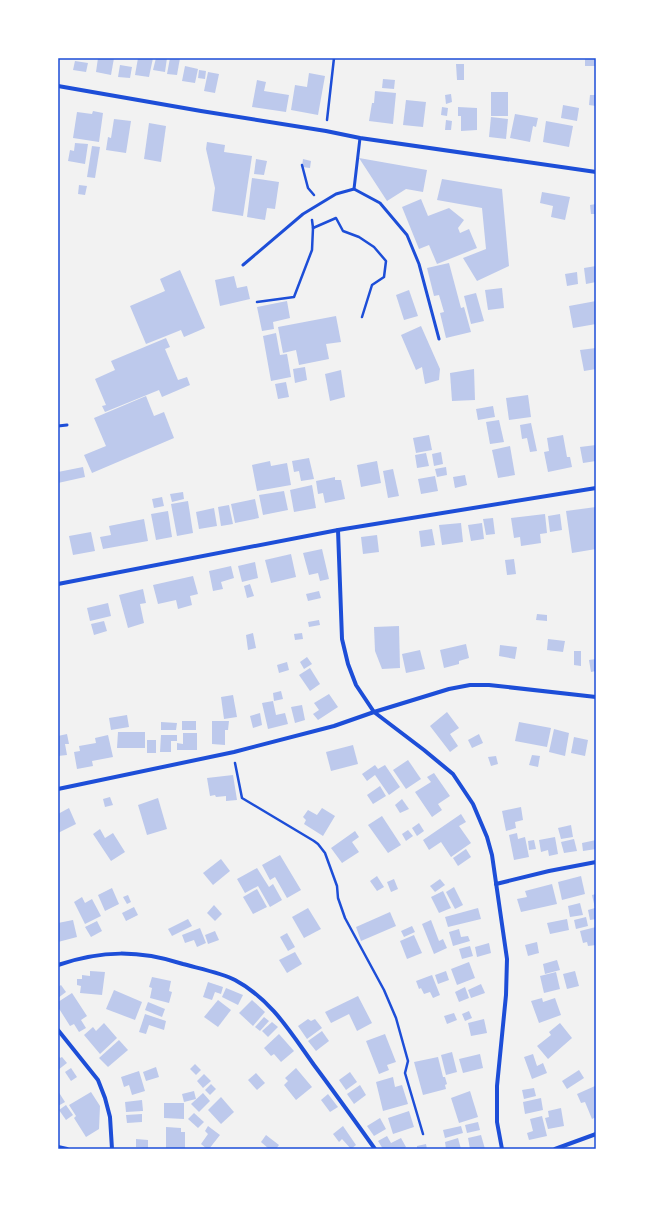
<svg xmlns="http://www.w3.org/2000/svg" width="654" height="1207" font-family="'Nunito Sans',sans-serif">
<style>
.building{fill:#bdc9ec}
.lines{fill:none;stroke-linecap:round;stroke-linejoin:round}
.path{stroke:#1d4ed8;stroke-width:2.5}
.service{stroke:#1d4ed8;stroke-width:3}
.minor{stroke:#1d4ed8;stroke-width:4}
.neatline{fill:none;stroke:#1d4ed8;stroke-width:1.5}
</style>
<rect width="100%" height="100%" fill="#f2f2f2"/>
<g class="building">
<path d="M98,58h16l-3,17 -15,-3z"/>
<path d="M138,58h15l-4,19 -14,-2z"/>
<path d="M156,58h11l-2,14 -12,-2z"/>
<path d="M170,58h10l-3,17 -10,-1z"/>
<rect x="585" y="58" width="11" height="8"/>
<path d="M75,61l13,2 -2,9 -13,-2z"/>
<path d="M456,64h8v16h-7z"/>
<path d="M120,65l12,2 -2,11 -12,-1z"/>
<path d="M185,66l13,3 -3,14 -13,-2z"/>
<path d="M199,70l7,1 -1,8 -7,-1z"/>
<path d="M208,72l11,2 -4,19 -11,-2z"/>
<path d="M309,73l16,3 -7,39 -27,-5 4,-25 12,2z"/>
<path d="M383,79l12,1 -1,9 -12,-1z"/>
<path d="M257,80l9,2 -2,9 25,4 -3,17 -34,-5z"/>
<path d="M375,91l21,2 -3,31 -24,-3 3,-18h2z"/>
<rect x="491" y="92" width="17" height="24"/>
<path d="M451,94l1,8 -6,2 -1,-9z"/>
<path d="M590,95h6v11l-7,-1z"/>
<path d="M406,100l20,2 -3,25 -20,-2z"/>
<path d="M563,105l16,3 -2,13 -16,-3z"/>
<path d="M442,107l6,1 -1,8 -6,-1z"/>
<path d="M458,107l19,1v22l-16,1v-15h-3z"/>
<path d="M93,111l10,2 -4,29 -26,-4 4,-26 15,2z"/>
<path d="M515,114l23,4 -2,9 -3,-1 -3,16 -20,-4z"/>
<path d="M491,117l17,2 -2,20 -17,-2z"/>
<path d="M114,119l17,2 -5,32 -20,-3 2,-13 3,1z"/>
<path d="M446,120l6,1 -1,9h-6z"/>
<path d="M546,121l27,5 -4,21 -26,-5z"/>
<path d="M149,123l17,3 -5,36 -17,-3z"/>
<path d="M207,142l18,3 -1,7 28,4 -9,60 -31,-5 3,-23 -9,-39z"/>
<path d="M75,143l13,1 -3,20 -17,-3 2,-11 4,1z"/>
<path d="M92,146l8,1 -5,31 -8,-1z"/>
<path d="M359,158l68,12 -4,22 -17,-3 -19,12z"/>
<path d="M256,159l11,2 -3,14 -10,-1z"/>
<path d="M303,159l8,2 -1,7 -8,-1z"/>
<path d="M252,178l27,4 -4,27 -8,-1 -2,12 -18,-3z"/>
<path d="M442,179l60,10 7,77 -32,15 -14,-23 23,-9 -4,-41 -45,-8z"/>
<path d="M79,185l8,1 -2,9 -7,-1z"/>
<path d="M542,192l28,5 -5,23 -14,-3 2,-11 -13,-3z"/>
<path d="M421,199l7,17 21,-8 15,12 -6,8 2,5 9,-4 8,19 -40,16 -8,-19 -10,4 -17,-42z"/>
<path d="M596,204v10h-5l-1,-9z"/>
<path d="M449,263l12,45 3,-1 7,25 -25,6 -6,-25 4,-1 -5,-17 -5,1 -7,-28z"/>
<path d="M596,266v16l-10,2 -2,-16z"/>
<path d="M180,270l25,58 -21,9 -3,-7 -35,14 -16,-38 35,-15 -5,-12z"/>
<path d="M577,272l1,12 -11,2 -2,-12z"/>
<path d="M234,276l3,12 10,-2 3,13 -30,7 -5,-26z"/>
<path d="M502,288l2,20 -16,2 -3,-20z"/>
<path d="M409,290l9,26 -14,4 -8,-25z"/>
<path d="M476,293l8,28 -13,3 -7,-28z"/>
<path d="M287,301l3,17 -17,4 1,7 -12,2 -5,-24z"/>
<path d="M596,301v23l-23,4 -4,-22z"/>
<path d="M336,316l5,26 -15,2 3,15 -30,6 -3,-15 -13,3 -5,-26z"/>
<path d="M421,326l19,43 -1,11 -14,4 -3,-17 -6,3 -15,-35z"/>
<path d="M276,333l4,22 7,-1 4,23 -20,4 -8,-45z"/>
<path d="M166,338l4,9 -5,2 13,31 9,-3 3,8 -28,12 -3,-7 -54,22 -3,-6 4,-1 -11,-26 20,-9 -4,-9z"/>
<path d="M596,348v21l-12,2 -4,-21z"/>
<path d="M305,367l2,13 -12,3 -2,-14z"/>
<path d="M474,369l1,31 -23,1 -2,-28z"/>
<path d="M341,370l4,27 -15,4 -5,-27z"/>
<path d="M286,382l3,15 -11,2 -3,-15z"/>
<path d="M528,395l3,22 -22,3 -3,-22z"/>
<path d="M146,396l8,20 10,-4 10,26 -82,35 -8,-18 22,-9 -12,-28z"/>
<path d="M493,406l2,11 -17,3 -2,-11z"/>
<path d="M499,420l5,22 -14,2 -4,-22z"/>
<path d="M531,423l6,28 -7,1 -3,-14 -5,1 -2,-14z"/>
<path d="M429,435l3,15 -16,3 -3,-15z"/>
<path d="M563,435l4,22h3l2,10 -24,5 -4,-20 5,-1 -2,-13z"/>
<path d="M596,445v16l-13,2 -3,-16z"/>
<path d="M510,446l5,29 -17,3 -6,-28z"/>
<path d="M441,452l2,12 -9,2 -2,-12z"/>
<path d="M426,453l3,13 -12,2 -2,-13z"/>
<path d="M309,458l5,21 -13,2 -2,-10 -5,1 -2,-11z"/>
<path d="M270,461l1,5 16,-3 4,22 -34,6 -5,-26z"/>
<path d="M377,461l4,22 -20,4 -4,-22z"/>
<path d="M83,467l2,10 -27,6v-11z"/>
<path d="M446,467l1,8 -10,2 -2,-8z"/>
<path d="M393,469l6,27 -11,2 -5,-27z"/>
<path d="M465,475l2,10 -12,3 -2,-11z"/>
<path d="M435,476l3,15 -17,3 -3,-15z"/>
<path d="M335,477v3h6l4,19 -20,4 -2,-10 -5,1 -2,-13z"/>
<path d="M312,485l4,23 -22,4 -4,-22z"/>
<path d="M284,491l4,19 -25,5 -4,-20z"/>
<path d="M183,492l1,7 -12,3 -2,-8z"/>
<path d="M162,497l2,9 -10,2 -2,-9z"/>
<path d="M255,499l4,19 -24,5 -4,-19z"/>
<path d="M188,501l5,32 -16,3 -6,-32z"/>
<path d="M229,505l4,19 -12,2 -3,-19z"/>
<path d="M596,507v42l-24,4 -6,-42z"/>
<path d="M214,508l3,18 -18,3 -3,-17z"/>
<path d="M168,511l4,26 -16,3 -5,-26z"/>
<path d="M545,514l2,19 -7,1 1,9 -20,3 -1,-9 -6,1 -3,-20z"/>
<path d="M560,514l2,16 -12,2 -2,-16z"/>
<path d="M493,518l2,16 -9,1 -3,-16z"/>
<path d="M144,519l4,22 -45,8 -3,-12 11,-2 -2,-9z"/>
<path d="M461,523l2,19 -21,3 -3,-20z"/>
<path d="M482,523l2,16 -13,2 -3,-16z"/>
<path d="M432,529l3,16 -14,2 -2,-16z"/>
<path d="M91,532l4,19 -22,4 -4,-19z"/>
<path d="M377,535l2,17 -16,2 -2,-17z"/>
<path d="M322,549l7,30 -9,2 -2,-8 -9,2 -6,-22z"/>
<path d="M291,554l5,23 -25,6 -6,-23z"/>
<path d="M514,559l2,15 -9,1 -2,-15z"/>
<path d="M255,562l3,16 -16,4 -4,-16z"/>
<path d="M231,566l3,12 -13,4 2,7 -10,2 -4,-20z"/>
<path d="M193,576l5,18 -8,2 2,9 -14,4 -2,-9 -18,4 -5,-19z"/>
<path d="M250,584l4,12 -7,2 -3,-12z"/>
<path d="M143,589l3,14 -6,1 4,19 -16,5 -9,-33z"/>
<path d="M319,591l2,7 -13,3 -2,-7z"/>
<path d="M108,603l3,13 -21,5 -3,-13z"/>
<path d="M537,614l10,1v6l-11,-1z"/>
<path d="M319,620l1,5 -11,2 -1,-5z"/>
<path d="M104,621l3,10 -13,4 -3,-11z"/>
<path d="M399,626l1,42 -18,1 -7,-18 -1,-24z"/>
<path d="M253,633l3,15 -8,2 -2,-15z"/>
<path d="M302,633l1,6 -8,1 -1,-6z"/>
<path d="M548,639l17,2 -2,11 -16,-2z"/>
<path d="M466,644l3,14 -10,3v3l-15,4 -4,-18z"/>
<path d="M500,645l17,2 -2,12 -16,-3z"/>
<path d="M420,650l5,19 -19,4 -4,-19z"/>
<path d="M574,651h7v15l-7,-1z"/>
<path d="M307,657l5,7 -8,5 -4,-7z"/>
<path d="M596,659v12l-5,1 -2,-12z"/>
<path d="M287,662l2,8 -10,3 -2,-8z"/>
<path d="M310,668l10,16 -10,7 -11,-16z"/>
<path d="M281,691l2,8 -9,2 -1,-8z"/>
<path d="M329,694l9,13 -20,13 -5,-6 6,-4 -5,-7z"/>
<path d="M233,695l4,22 -13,2 -3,-22z"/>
<path d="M273,701l3,14 9,-2 3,11 -20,5 -6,-26z"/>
<path d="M302,705l3,15 -10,3 -4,-16z"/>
<path d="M447,712l12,16 -9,6 8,12 -8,6 -20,-26z"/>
<path d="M260,713l2,12 -9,3 -3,-12z"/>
<path d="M127,715l2,12 -18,3 -2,-12z"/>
<rect x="182" y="721" width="14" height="9"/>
<path d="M212,721h17l-1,9h-3v15l-13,-1z"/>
<path d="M161,722l16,1 -1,7h-15z"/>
<path d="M519,722l32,6 -4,19 -32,-6z"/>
<path d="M554,729l15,4 -4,23 -16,-4z"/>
<path d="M118,732h27v16h-28z"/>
<path d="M183,733h14v17h-20v-7l6,1z"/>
<path d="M67,734l2,10h-4l2,11 -9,1v-20z"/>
<path d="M479,734l4,9 -11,5 -4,-8z"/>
<path d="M108,735l5,22 -21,4 1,5 -16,3 -3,-17 6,-1 -1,-5 17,-3 -1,-5z"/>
<path d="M161,735h16v6h-6v11h-11z"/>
<path d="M574,737l14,3 -3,16 -14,-3z"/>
<rect x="147" y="740" width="9" height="13"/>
<path d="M353,745l5,19 -27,7 -5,-19z"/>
<path d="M532,755l8,1 -2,11 -9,-2z"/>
<path d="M496,756l2,8 -7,2 -3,-9z"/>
<path d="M408,760l13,19 -15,10 -13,-19z"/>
<path d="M375,765l3,4 7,-4 15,22 -11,8 -14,-20 -8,6 -5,-7z"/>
<path d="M434,773l16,23 -12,8 4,6 -10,7 -17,-25 16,-10 -4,-5z"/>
<path d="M233,775l4,25 -11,1v-5l-10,1 -1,-2 -5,1 -3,-18z"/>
<path d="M380,786l6,10 -13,8 -6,-9z"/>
<path d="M110,797l3,8 -8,2 -2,-8z"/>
<path d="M158,798l9,31 -20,6 -9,-30z"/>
<path d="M402,799l7,10 -9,4 -5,-8z"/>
<path d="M521,807l2,13 -8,2 1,6 -10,3 -4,-20z"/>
<path d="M69,808l7,16 -18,9v-19z"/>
<path d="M322,808l13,8 -12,20 -19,-12 2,-4 -3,-3 5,-7 9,5z"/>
<path d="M461,814l5,8 -7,4 12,17 -20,14 -10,-15 -12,8 -6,-10z"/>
<path d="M382,816l19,29 -13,8 -20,-28z"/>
<path d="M419,823l5,8 -7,5 -5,-8z"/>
<path d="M571,825l2,12 -12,2 -3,-11z"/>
<path d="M100,829l5,9 8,-5 12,19 -14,9 -18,-27z"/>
<path d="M408,830l5,6 -7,5 -4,-7z"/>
<path d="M355,831l4,6 -7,5 7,10 -17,11 -11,-15z"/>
<path d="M517,833l1,6 7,-2 4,20 -15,3 -5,-25z"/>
<path d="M555,837l3,17 -9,2 -1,-6 -7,2 -2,-12z"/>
<path d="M574,839l3,12 -13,2 -3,-11z"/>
<path d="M534,840l2,9 -7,1 -1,-9z"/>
<path d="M596,840v9l-13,2 -1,-8z"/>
<path d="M466,849l5,8 -13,9 -5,-8z"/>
<path d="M280,855l21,35 -14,8 -12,-21 -5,3 -8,-15z"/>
<path d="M221,859l9,12 -17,14 -10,-12z"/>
<path d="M257,868l12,19 4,-3 9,16 -12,7 -12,-21 -13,7 -8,-14z"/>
<path d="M377,876l7,11 -7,4 -7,-10z"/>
<path d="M581,876l4,18 -23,6 -4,-18z"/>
<path d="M394,879l4,10 -7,3 -4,-10z"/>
<path d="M440,879l5,6 -10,7 -5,-6z"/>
<path d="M552,884l5,20 -36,8 -4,-13 10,-2 -2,-6z"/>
<path d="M454,887l9,18 -8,4 -9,-17z"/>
<path d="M112,888l7,16 -14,7 -7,-16z"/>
<path d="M257,889l10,18 -14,7 -10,-17z"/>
<path d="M443,891l8,17 -12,5 -8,-16z"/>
<path d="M596,894v25l-6,1 -2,-10 7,-2 -3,-13z"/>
<path d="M128,895l3,7 -4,2 -4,-7z"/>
<path d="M82,897l3,6 7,-4 9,17 -16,8 -11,-22z"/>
<path d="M580,903l3,12 -13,2 -2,-11z"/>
<path d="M214,905l8,9 -7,7 -8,-8z"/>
<path d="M134,907l4,8 -12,6 -4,-8z"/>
<path d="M308,908l13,21 -17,9 -12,-21z"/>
<path d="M478,908l3,11 -33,8 -3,-10z"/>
<path d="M390,912l6,14 -35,15 -5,-14z"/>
<path d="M586,917l2,9 -12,3 -2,-9z"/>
<path d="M188,919l4,7 -20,10 -4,-7z"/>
<path d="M567,919l2,11 -19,4 -3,-11z"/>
<path d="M73,920l4,17 -19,5v-19z"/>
<path d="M431,920l8,21 4,-2 4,9 -13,6 -12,-30z"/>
<path d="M97,921l5,10 -11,6 -6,-10z"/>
<path d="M412,926l3,6 -11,5 -3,-6z"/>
<path d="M596,927v18l-8,1 -1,-4 -4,1 -3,-12z"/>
<path d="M200,928l6,15 -9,4 -3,-7 -9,3 -3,-8z"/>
<path d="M459,929l2,8 7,-1 2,5 -17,5 -4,-14z"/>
<path d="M215,931l4,9 -11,4 -3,-9z"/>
<path d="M287,933l8,14 -7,4 -8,-14z"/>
<path d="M414,935l8,18 -15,6 -7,-18z"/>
<path d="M537,942l2,11 -11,3 -3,-11z"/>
<path d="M489,943l2,10 -14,4 -2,-10z"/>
<path d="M470,946l3,10 -11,3 -3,-10z"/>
<path d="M295,952l7,12 -15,9 -8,-13z"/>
<path d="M557,960l3,10 -15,4 -2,-10z"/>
<path d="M469,962l6,16 -18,7 -6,-16z"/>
<path d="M90,971l15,1 -3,23 -22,-2 1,-7 -4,-1v-6h5v-4l8,1z"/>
<path d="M446,971l3,9 -11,4 -3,-9z"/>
<path d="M575,971l4,15 -12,3 -4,-15z"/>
<path d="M556,972l4,17 -16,4 -4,-17z"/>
<path d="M432,975l8,20 -7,3 -3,-6 -6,2 -3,-6 -2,1 -3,-8z"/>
<path d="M152,977l19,4 -2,10 3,1 -3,11 -19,-5 2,-10 -3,-1z"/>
<path d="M208,982l15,5 -2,7 -6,-2 -3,8 -9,-3z"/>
<path d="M481,984l4,9 -14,5 -3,-8z"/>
<path d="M61,985l5,7 -8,6v-11z"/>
<path d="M465,987l4,11 -10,4 -4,-10z"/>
<path d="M226,988l17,7 -5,10 -16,-8z"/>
<path d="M114,990l28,12 -7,18 -29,-11z"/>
<path d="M72,993l15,23 -6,4 5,8 -7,4 -5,-8 -4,2 -12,-19v-5z"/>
<path d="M358,996l14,27 -15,8 -8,-17 -18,9 -6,-11z"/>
<path d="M542,998l1,4 12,-4 6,17 -22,8 -8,-22z"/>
<path d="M218,1000l13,10 -13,17 -14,-10z"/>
<path d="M252,1000l13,12 -12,14 -14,-13z"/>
<path d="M148,1002l17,7 -3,8 -17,-7z"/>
<path d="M469,1011l3,7 -7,3 -3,-7z"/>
<path d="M454,1013l3,7 -10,4 -3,-8z"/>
<path d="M145,1014l21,7 -2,9 -15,-5 -3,9 -7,-2z"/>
<path d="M264,1017l5,4 -9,10 -5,-4z"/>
<path d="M308,1019l3,2 4,-2 7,9 -15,11 -9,-13z"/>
<path d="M484,1019l3,14 -16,3 -3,-13z"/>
<path d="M272,1022l6,5 -10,10 -6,-6z"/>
<path d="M104,1023l13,15 -17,16 -16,-19 9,-8 3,4z"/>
<path d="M560,1023l12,15 -24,21 -11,-13 14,-11 -2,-3z"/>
<path d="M322,1031l7,10 -13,10 -8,-10z"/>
<path d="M279,1034l15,17 -13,11 -7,-8 -3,2 -7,-8z"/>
<path d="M385,1034l11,28 -9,3 2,5 -10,4 -13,-33z"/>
<path d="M119,1040l9,10 -20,17 -9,-9z"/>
<path d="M452,1052l5,20 -11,3 -5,-20z"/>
<path d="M480,1054l3,14 -20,5 -4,-14z"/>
<path d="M533,1054l4,12 6,-3 4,10 -15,6 -8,-22z"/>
<path d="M58,1055l2,3 2,-1 5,6 -9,7z"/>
<path d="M438,1057l5,20h2l2,7 -2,1 1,4 -23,6 -9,-33z"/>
<path d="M195,1064l6,6 -5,5 -6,-6z"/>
<path d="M156,1067l3,10 -13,4 -3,-9z"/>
<path d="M71,1068l6,9 -6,4 -6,-9z"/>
<path d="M296,1068l16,19 -16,13 -12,-15 4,-4 -3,-3z"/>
<path d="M579,1070l5,8 -17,11 -5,-8z"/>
<path d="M139,1071l6,20 -13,4 -3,-10 -5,2 -3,-10z"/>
<path d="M350,1072l7,10 -11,8 -7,-10z"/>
<path d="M256,1073l9,10 -8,7 -9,-10z"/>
<path d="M204,1074l7,7 -8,7 -6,-7z"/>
<path d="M393,1077l2,10 7,-2 6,19 -25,7 -7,-29z"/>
<path d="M211,1084l5,5 -6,6 -5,-5z"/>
<path d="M360,1085l6,10 -12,9 -7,-10z"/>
<path d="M595,1086l1,4v27l-4,2 -7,-17 -4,1 -4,-9z"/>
<path d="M534,1088l2,8 -12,3 -2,-9z"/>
<path d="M58,1091l7,11 -7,4z"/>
<path d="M194,1091l2,8 -12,3 -2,-8z"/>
<path d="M470,1091l8,26 -19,6 -8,-25z"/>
<path d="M91,1092l9,14 -1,23 -13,8 -12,-19 2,-2 -7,-11z"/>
<path d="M203,1093l7,8 -11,11 -8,-8z"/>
<path d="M328,1094l10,13 -8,5 -9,-12z"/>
<path d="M221,1097l13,15 -13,12 -13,-14z"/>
<path d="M541,1098l2,12 -18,4 -2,-12z"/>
<path d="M142,1100l1,11 -17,1 -1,-10z"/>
<path d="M164,1103h20v16l-20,-1z"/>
<path d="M66,1105l7,10 -7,5 -7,-10z"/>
<path d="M561,1108l3,18 -16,3 -3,-11 4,-1 -1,-6z"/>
<path d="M409,1111l5,16 -21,7 -5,-16z"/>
<path d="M194,1113l10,9 -6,6 -10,-9z"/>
<path d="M142,1114v8l-15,1 -1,-8z"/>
<path d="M542,1116l5,20 -18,4 -2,-7 6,-2 -3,-12z"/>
<path d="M380,1118l6,11 -12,7 -7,-10z"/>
<path d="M478,1122l2,8 -13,3 -2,-8z"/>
<path d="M208,1126l12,9 -11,14h-2l-6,-5 7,-10 -3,-3z"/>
<path d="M343,1126l13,19 -5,4 -9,-10 -3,3 -6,-8z"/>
<path d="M461,1126l2,7 -18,5 -2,-8z"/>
<path d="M166,1127l15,1v4h4v17h-19z"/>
<path d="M266,1135l13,10 -3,4h-7l-8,-7z"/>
<path d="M481,1135l4,14h-15l-2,-11z"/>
<path d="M387,1136l4,7 10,-5 5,9 -3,2h-20l-5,-8z"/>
<path d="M458,1138l3,11h-15l-1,-7z"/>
<path d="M136,1139l12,1v8l-12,-1z"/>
<path d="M426,1144l1,5h-10v-3z"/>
</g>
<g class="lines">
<g class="path">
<path d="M327,120l7,-62"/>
<path d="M302,165l6,23 6,7"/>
<path d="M313,228l23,-10 7,13 16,6 15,10 12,14 -2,16 -12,8 -10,32"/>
<path d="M257,302l37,-5 18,-47 1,-22 -1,-8"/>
<path d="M235,763l7,35 72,43 4,3 7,9 12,33 1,12 7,20 39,72 12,28 12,43 -3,12 18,61"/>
</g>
<g class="service">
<path d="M360,138l-6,51 26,14 27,32 12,29 20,75"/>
<path d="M243,265l60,-51 33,-20 18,-5"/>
<path d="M58,426l9,-1"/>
</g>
<g class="minor">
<path d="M58,86l143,25 125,20 34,7 236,34"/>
<path d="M338,530l4,109 6,25 8,21 18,27 50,38 29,24 20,30 14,33 5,18 15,104 -1,36 -9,91v36l5,27"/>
<path d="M58,584l280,-54 258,-42"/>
<path d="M58,789l176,-37 100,-26 40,-14 75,-23 21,-4h19l107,12"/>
<path d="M496,884l53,-13 47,-9"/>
<path d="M58,965c44,-15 81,-15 125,-1 14,4 39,9 52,16 36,19 56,53 79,85 21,28 41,56 61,84"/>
<path d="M58,1030l40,50 7,18 5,19 2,32"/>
<path d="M58,1147l9,2"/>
<path d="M555,1149l41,-15"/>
</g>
</g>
<rect width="654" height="1207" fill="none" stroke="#ffffff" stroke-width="118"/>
<rect x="59" y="59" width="536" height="1089" class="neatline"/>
</svg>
